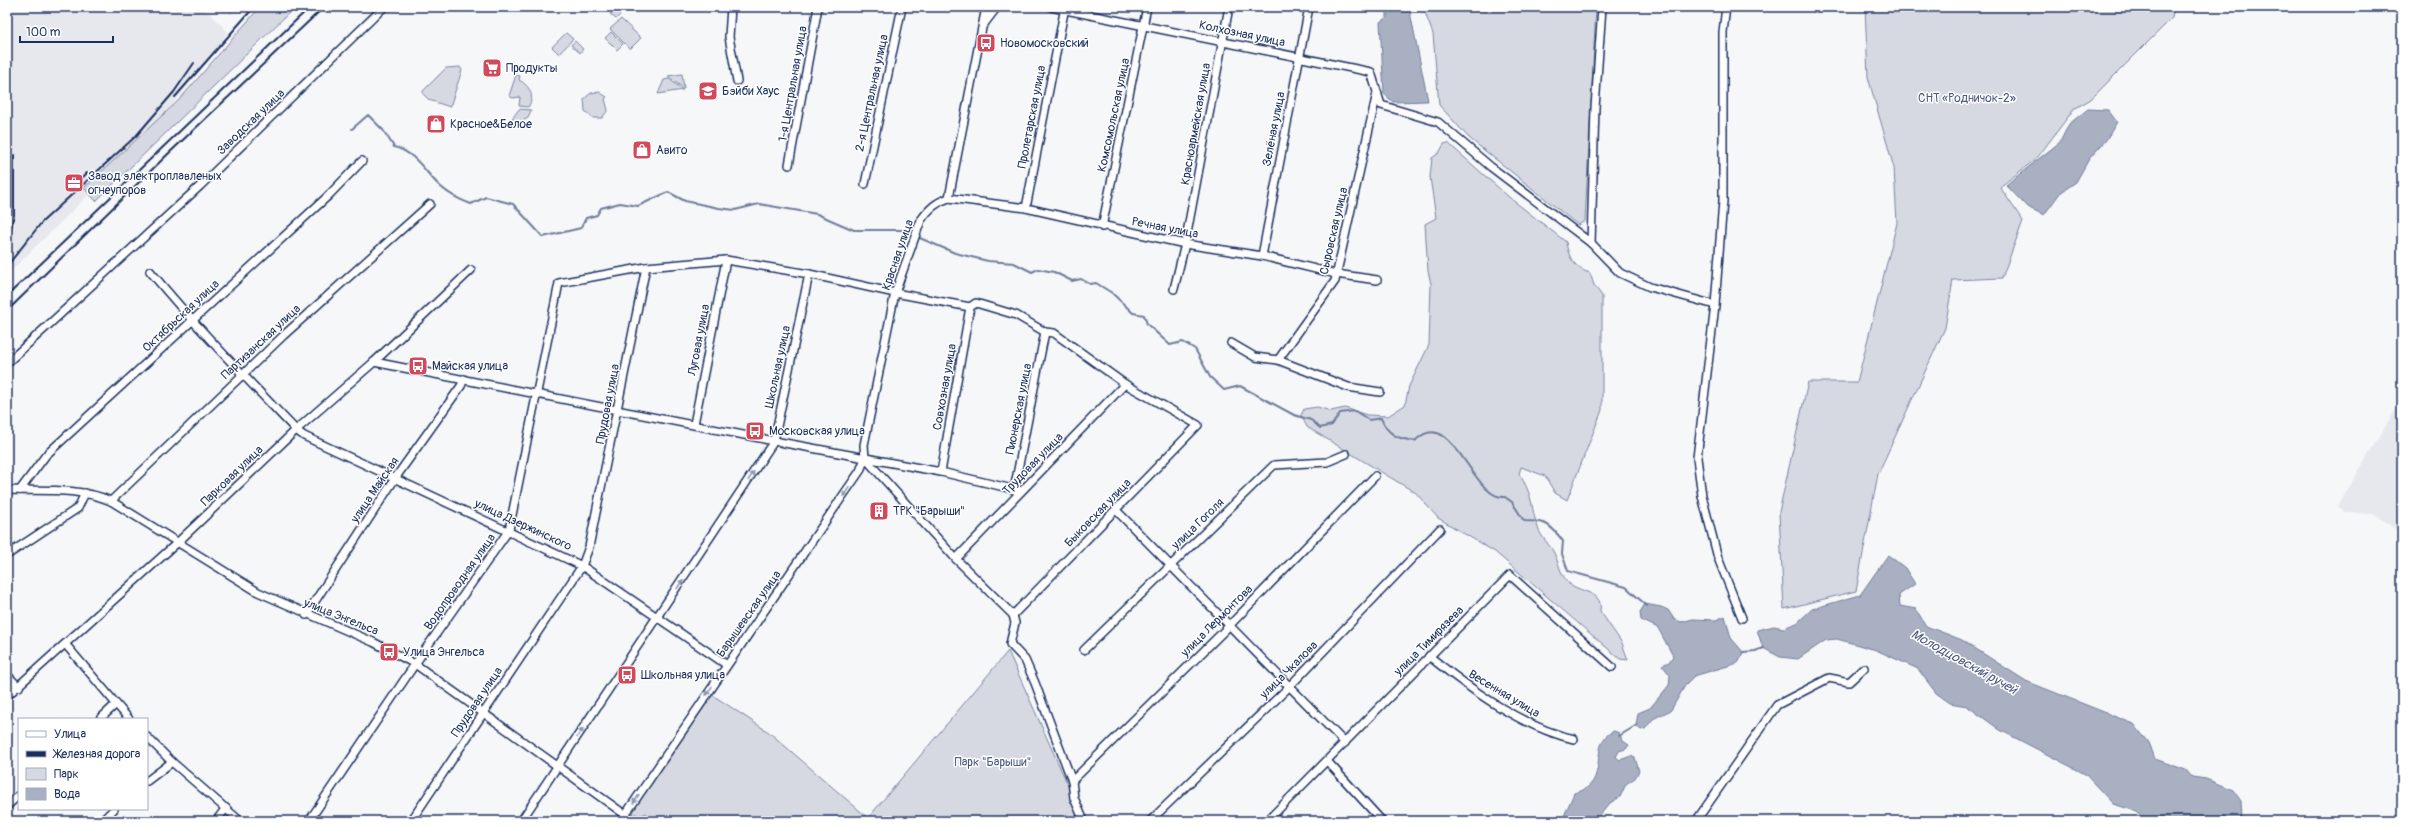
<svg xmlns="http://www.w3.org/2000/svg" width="2409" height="828" font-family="Pangolin,sans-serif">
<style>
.built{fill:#e6e8ee}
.green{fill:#d6d9e2;stroke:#7884a0}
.water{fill:#a9b0c1;stroke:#707c99}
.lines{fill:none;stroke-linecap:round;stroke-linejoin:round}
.stream{stroke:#707c99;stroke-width:2}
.minor-casing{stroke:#1b2f5e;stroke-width:10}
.minor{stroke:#fff;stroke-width:7}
.rail{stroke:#1b2f5e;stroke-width:2}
.oneway{fill:#8d97ae}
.labels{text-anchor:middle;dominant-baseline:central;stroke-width:3;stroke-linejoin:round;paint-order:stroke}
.street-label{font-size:12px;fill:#1b2f5e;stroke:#fff}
.poi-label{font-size:12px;fill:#1b2f5e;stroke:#fff;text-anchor:start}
.park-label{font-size:12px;fill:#4a5a7f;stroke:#fff}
.water-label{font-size:13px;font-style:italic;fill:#4d5c81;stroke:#fff}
</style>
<rect width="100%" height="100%" fill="#f6f7f9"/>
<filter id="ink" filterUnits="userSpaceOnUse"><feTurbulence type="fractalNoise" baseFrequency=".025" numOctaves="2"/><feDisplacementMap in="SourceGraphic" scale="8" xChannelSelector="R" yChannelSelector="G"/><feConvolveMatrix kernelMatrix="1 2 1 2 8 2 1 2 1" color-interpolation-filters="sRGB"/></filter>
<g filter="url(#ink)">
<g class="built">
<path d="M7,7h196l25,25 -15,23 -75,91 -131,129z"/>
<path d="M223,7h16l-8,8z"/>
<path d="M2402,398v135l-29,-19 -27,-1 -8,-7z"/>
</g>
<g class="green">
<path d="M260,7h35l-199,194 -12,-13 95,-88z"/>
<path d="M617,7h11l-12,12 -6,-5z"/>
<path d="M1423,7h173l-11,214 -7,4 -109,-87 -30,-33 -6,-71z"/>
<path d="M1865,7h309l-2,11 -81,81 -17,10 -37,49 -37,29 23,34 -21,57 -49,2 -8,48 -67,146 -22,117 -72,18 -5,-97 29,-130h49l40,-159 -3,-55 -26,-91z"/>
<path d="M621,19l20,19 -11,11 -20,-20z"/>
<path d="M611,32l12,12 -6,6 -12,-12z"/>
<path d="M566,33l7,6 -14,15 -7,-7z"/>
<path d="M575,41l8,8 -3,4 -9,-8z"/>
<path d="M460,67l2,3 -12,37 -21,-7 -6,-6v-3l23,-23z"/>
<path d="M682,74l2,15 -16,-13z"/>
<path d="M516,75l4,1 -1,4c10,5 17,16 9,27l-9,-1 1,-9 -7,1 -4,-2z"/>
<path d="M669,79l14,11 -25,4 6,-14z"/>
<path d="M599,92l8,5 -2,2 3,11 -6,8h-9l-8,-7 -1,-12 7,-6z"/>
<path d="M519,109l12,1 -3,8 -8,4 -8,-3z"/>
<path d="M1448,143l62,55 56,44c2,15 9,27 24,31l4,12 8,11v114l-35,90 -12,-7 -10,-17 -24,-9 -2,7c15,22 11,32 19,54 3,9 11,16 15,23 5,9 6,18 11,26 9,18 40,10 36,34l22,32 6,17 -8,-1 -125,-107 -57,-34 -22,-25 -109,-66 -6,-12 3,-6 13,-2 14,4 14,-3 22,7 21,1 17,-11 4,-19 20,-41 2,-61 -3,-13 -3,-47 11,-6 -6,-41 2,-19 7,-5 5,-9z"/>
<path d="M1008,651l76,170h-430l-8,-8 -7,3 -9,-6 81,-116 59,39 98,85z"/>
</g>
<g class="water">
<path d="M1387,7h22l19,94 -35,1 -9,-8 -4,-72 7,-5z"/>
<path d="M2088,109l20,1 9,12 -11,18 -17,19 -13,23 -16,11 -16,22 -17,-8 -21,-22 54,-43 9,-18z"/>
<path d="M1888,555l17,13 10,16 -16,11 1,11 16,3 10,17 36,14 64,41 108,43 16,21 5,14 31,11 6,7 14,2 27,11 8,11 1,18 -3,2h-93l-10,-10 -23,-7 -28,-30 -85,-44 -33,-24 -17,-3 -14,-10 -18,-24 -42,-19 -39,-11 -11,1 -28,19 -18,-2 -17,-9 -6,-18 17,-4 9,2 14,-5 15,-14 48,-14z"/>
<path d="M1645,604l16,3 7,3 6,9 7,3 12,-3 23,1 9,-4 6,22 13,15 -6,10 -44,13 -8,8 -15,26 -18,9 -8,10 -4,1 -5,-4 2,-13 12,-5 15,-18 4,-5 1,-10 -8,-10 7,-3 4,-6 -15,-28 -17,-8 -1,-8z"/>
<path d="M1614,731l5,2 4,8 6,4 -3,4 -7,2 -3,6 4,3 11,-4 4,2 4,13 -4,7 -9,6 -6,13 -10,6 -15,18h-48l17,-5 10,-23c39,-8 12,-51 40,-62z"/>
</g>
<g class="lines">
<g class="stream">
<path d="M352,129l16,-14 15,15 11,17c23,6 31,26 47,40 9,8 19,13 30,17l15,-7 27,7 30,33 38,-9 5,-10 11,-3 4,-7 19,-5 18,3 30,-14 17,9 34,7 16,2 24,-6 58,10 37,16h47l54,23 33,8 26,2 18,9 6,-3 16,3 18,9 9,-2 9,5 6,-1 16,10 21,20 11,2 3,9 23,21 13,-3 12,7 15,28 14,13 16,-4 54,29 17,5 9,8 12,-3 8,-12 15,-2 14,9 12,-2c6,17 18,21 34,23 38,-38 57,60 90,56l7,5 12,19c22,0 25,2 39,20l-1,13 6,17 58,16 21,19"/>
<path d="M1743,652l12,-1 9,-3"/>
<path d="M1619,736l18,-11"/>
</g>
<g class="minor-casing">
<g id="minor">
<path d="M731,7l-2,30 8,44"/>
<path d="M1051,7l320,65 10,33 57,17 53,45 100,76 29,30 30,14 65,18"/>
<path d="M1726,7l-3,25v169l-8,104 -18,153 5,38 16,62 24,60"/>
<path d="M984,24l13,-17"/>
<path d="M789,165l29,-158"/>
<path d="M865,184l37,-177"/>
<path d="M949,198l37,-191"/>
<path d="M1026,208l39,-201"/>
<path d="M1102,227l45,-220"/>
<path d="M1591,243l4,-135 7,-101"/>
<path d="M1262,256l47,-249"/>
<path d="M150,271c46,56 96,107 146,159l8,6 278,130 145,99"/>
<path d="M1174,289l11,-45 44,-237"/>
<path d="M970,307l6,-4 40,12 29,17 9,1 71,51 73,41 -185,190"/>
<path d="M1231,343l24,14 23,3 70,27 32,5"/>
<path d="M1278,360l57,-79 42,-188"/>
<path d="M374,362l400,79 167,31 80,19"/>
<path d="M7,363l193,-177 184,-179"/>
<path d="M694,424l32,-164"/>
<path d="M865,458l-1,-13 31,-152 26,-73c8,-11 15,-18 28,-22l77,10 159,36 77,12 74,18 41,6"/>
<path d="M865,458l91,101 57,56 2,8 -5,21 15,16 10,23 37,98 2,17 10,23"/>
<path d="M941,472l29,-165"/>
<path d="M7,490c35,1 72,-3 104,11l147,91 115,50 42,22 219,157"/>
<path d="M20,490l26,-35 282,-259 34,-35"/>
<path d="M1014,490l31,-158"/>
<path d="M111,501l173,-166 146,-131"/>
<path d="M1116,510l229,233"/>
<path d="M7,555l71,-47 7,-15"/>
<path d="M956,559l169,-175"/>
<path d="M306,615l90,-138 65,-91 3,-7"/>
<path d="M66,645l63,74"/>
<path d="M1084,650l190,-185 53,-3 19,-8"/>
<path d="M1429,656c41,33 94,72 145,83"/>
<path d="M7,675l12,12"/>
<path d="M7,696l170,-153 119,-113 78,-68 97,-92"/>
<path d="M100,719l15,-14"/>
<path d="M147,737l25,25 68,59"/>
<path d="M1327,761l55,60"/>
<path d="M147,781l25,-19"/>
<path d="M1072,781l156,-154 147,-151"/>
<path d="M7,806l12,-11"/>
<path d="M102,821l12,-12"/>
<path d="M216,821l10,-13"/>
<path d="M309,821l106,-157 94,-134 50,-247 87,-16"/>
<path d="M411,821l171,-255 7,-19 57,-280 80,-7 83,14 86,19 75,14"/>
<path d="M521,821l253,-380 35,-167"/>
<path d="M621,821l221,-324 18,-26 5,-13"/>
<path d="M1150,821l139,-134 151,-158"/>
<path d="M1267,821l243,-246 102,92"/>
<path d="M1696,821l81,-116 52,-27 20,4 15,-14"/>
</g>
</g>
<use href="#minor" class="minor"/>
<g class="rail">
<path d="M175,97l79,-90"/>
<path d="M7,149l3,31"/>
<path d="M76,184l11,-11"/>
<path d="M7,245l7,-30v-60"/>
<path d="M7,266l35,-44 94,-86 38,-44 20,-29"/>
<path d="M7,296l303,-289"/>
<path d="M7,311l160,-156 157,-148"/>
</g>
</g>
<defs><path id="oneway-solid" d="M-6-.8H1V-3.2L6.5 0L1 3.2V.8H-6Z"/></defs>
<g class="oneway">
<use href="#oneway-solid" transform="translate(751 476) rotate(-57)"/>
<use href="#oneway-solid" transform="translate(846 492) rotate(124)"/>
<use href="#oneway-solid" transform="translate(680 584) rotate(-57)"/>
<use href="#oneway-solid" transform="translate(709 691) rotate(124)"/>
<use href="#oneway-solid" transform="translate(580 733) rotate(-56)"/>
<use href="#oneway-solid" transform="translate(636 799) rotate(124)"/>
</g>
</g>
<defs>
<g id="bus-square" transform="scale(1)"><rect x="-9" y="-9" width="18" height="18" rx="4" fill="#d1495b" stroke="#fff"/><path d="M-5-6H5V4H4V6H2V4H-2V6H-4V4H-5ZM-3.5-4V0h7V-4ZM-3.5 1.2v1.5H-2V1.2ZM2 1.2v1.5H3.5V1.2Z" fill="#fff"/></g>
<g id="supermarket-square" transform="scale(1)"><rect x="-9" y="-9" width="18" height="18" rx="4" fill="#d1495b" stroke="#fff"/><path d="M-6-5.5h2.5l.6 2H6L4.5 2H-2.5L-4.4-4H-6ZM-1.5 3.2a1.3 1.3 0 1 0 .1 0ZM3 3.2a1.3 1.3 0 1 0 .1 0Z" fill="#fff"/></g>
<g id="school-square" transform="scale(1)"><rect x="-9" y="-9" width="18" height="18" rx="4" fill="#d1495b" stroke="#fff"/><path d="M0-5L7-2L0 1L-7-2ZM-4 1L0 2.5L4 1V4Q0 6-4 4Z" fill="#fff"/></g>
<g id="shop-square" transform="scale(1)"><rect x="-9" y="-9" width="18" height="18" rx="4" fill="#d1495b" stroke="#fff"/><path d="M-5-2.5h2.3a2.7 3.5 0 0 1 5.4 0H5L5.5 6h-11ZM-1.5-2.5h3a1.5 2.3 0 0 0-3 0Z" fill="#fff"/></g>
<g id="office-square" transform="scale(1)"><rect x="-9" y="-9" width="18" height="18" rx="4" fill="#d1495b" stroke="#fff"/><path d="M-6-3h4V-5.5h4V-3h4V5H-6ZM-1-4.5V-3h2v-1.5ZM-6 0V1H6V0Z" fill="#fff"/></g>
<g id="building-square" transform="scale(1)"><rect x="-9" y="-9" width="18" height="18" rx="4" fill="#d1495b" stroke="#fff"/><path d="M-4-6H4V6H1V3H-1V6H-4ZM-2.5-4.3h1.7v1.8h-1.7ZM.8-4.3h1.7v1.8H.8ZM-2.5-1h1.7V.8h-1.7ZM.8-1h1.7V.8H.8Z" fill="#fff"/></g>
</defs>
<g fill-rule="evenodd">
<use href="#bus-square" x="986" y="43"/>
<use href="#supermarket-square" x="492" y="68"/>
<use href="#school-square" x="708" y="91"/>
<use href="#shop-square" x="436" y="124"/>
<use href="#shop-square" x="642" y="150"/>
<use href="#office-square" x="74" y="183"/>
<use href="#bus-square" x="418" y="366"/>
<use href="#bus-square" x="755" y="431"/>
<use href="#building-square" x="879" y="511"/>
<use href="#bus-square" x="389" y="652"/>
<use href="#bus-square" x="627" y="675"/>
</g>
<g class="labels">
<g class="street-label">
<text transform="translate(1242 34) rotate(12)">Колхозная улица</text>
<text transform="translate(793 84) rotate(-80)">1-я Центральная улица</text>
<text transform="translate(872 93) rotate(-78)">2-я Центральная улица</text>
<text transform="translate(1114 115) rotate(-78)">Комсомольская улица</text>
<text transform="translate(1032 117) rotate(-79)">Пролетарская улица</text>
<text transform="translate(251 122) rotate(-44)">Заводская улица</text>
<text transform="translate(1196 124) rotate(-80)">Красноармейская улица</text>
<text transform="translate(1274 129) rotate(-79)">Зелёная улица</text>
<text transform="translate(1165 228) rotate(11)">Речная улица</text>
<text transform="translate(1334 231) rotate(-77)">Сыровская улица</text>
<text transform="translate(898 255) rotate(-71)">Красная улица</text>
<text transform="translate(181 316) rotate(-43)">Октябрьская улица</text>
<text transform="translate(699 340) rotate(-79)">Луговая улица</text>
<text transform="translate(261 342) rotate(-43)">Партизанская улица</text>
<text transform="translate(778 367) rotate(-78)">Школьная улица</text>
<text transform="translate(945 387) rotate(-80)">Совхозная улица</text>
<text transform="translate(608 404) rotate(-79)">Прудовая улица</text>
<text transform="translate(1019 409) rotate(-79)">Пионерская улица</text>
<text transform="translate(1033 464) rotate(-46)">Трудовая улица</text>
<text transform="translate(232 476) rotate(-44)">Парковая улица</text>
<text transform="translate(375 490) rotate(-56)">улица Майская</text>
<text transform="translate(1098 513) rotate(-46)">Быковская улица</text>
<text transform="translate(1198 524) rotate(-44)">улица Гоголя</text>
<text transform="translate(523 525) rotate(25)">улица Дзержинского</text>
<text transform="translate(460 582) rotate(-55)">Водопроводная улица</text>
<text transform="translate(749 614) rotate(-55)">Барышевская улица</text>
<text transform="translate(341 617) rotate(22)">улица Энгельса</text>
<text transform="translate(1217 621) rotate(-45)">улица Лермонтова</text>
<text transform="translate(1429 641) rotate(-45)">улица Тимирязева</text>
<text transform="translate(1289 670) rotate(-45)">улица Чкалова</text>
<text transform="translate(1504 694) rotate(31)">Весенняя улица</text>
<text transform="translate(477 702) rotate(-56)">Прудовая улица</text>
</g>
<g class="poi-label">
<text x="1000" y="43">Новомосковский</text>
<text x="506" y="68">Продукты</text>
<text x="722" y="91">Бэйби Хаус</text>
<text x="450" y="124">Красное&amp;Белое</text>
<text x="656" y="150">Авито</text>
<text x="88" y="176">Завод электроплавленых<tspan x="88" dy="14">огнеупоров</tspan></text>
<text x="432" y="366">Майская улица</text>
<text x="769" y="431">Московская улица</text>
<text x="893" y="511">ТРК "Барыши"</text>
<text x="403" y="652">Улица Энгельса</text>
<text x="641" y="675">Школьная улица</text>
</g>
<g class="park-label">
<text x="1967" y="98">СНТ «Родничок-2»</text>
<text x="993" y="762">Парк "Барыши"</text>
</g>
<g class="water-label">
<text transform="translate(1964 662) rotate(29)">Молодцовский ручей</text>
</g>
</g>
<rect width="2409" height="828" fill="none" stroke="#fff" stroke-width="24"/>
<rect x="12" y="12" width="2385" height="804" fill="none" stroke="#1b2f5e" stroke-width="1.5" filter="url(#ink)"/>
<rect x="18" y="718" width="130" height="92" fill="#ffffff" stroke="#a4acbf"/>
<rect x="26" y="731" width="20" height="6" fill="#ffffff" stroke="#a4acbf"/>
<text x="54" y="738" font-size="12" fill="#1b2f5e">Улица</text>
<rect x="26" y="751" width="20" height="6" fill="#1b2f5e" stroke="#a4acbf"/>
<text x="54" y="758" font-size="12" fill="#1b2f5e">Железная дорога</text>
<rect x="26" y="768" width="20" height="12" fill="#d6d9e2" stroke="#a4acbf"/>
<text x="54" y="778" font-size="12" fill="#1b2f5e">Парк</text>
<rect x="26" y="788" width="20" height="12" fill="#a9b0c1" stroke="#a4acbf"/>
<text x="54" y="798" font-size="12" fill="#1b2f5e">Вода</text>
<path d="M20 36v6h93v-6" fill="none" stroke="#1b2f5e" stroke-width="2"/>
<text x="26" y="36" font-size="12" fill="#1b2f5e" stroke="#ffffff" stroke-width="3" paint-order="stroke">100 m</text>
</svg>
